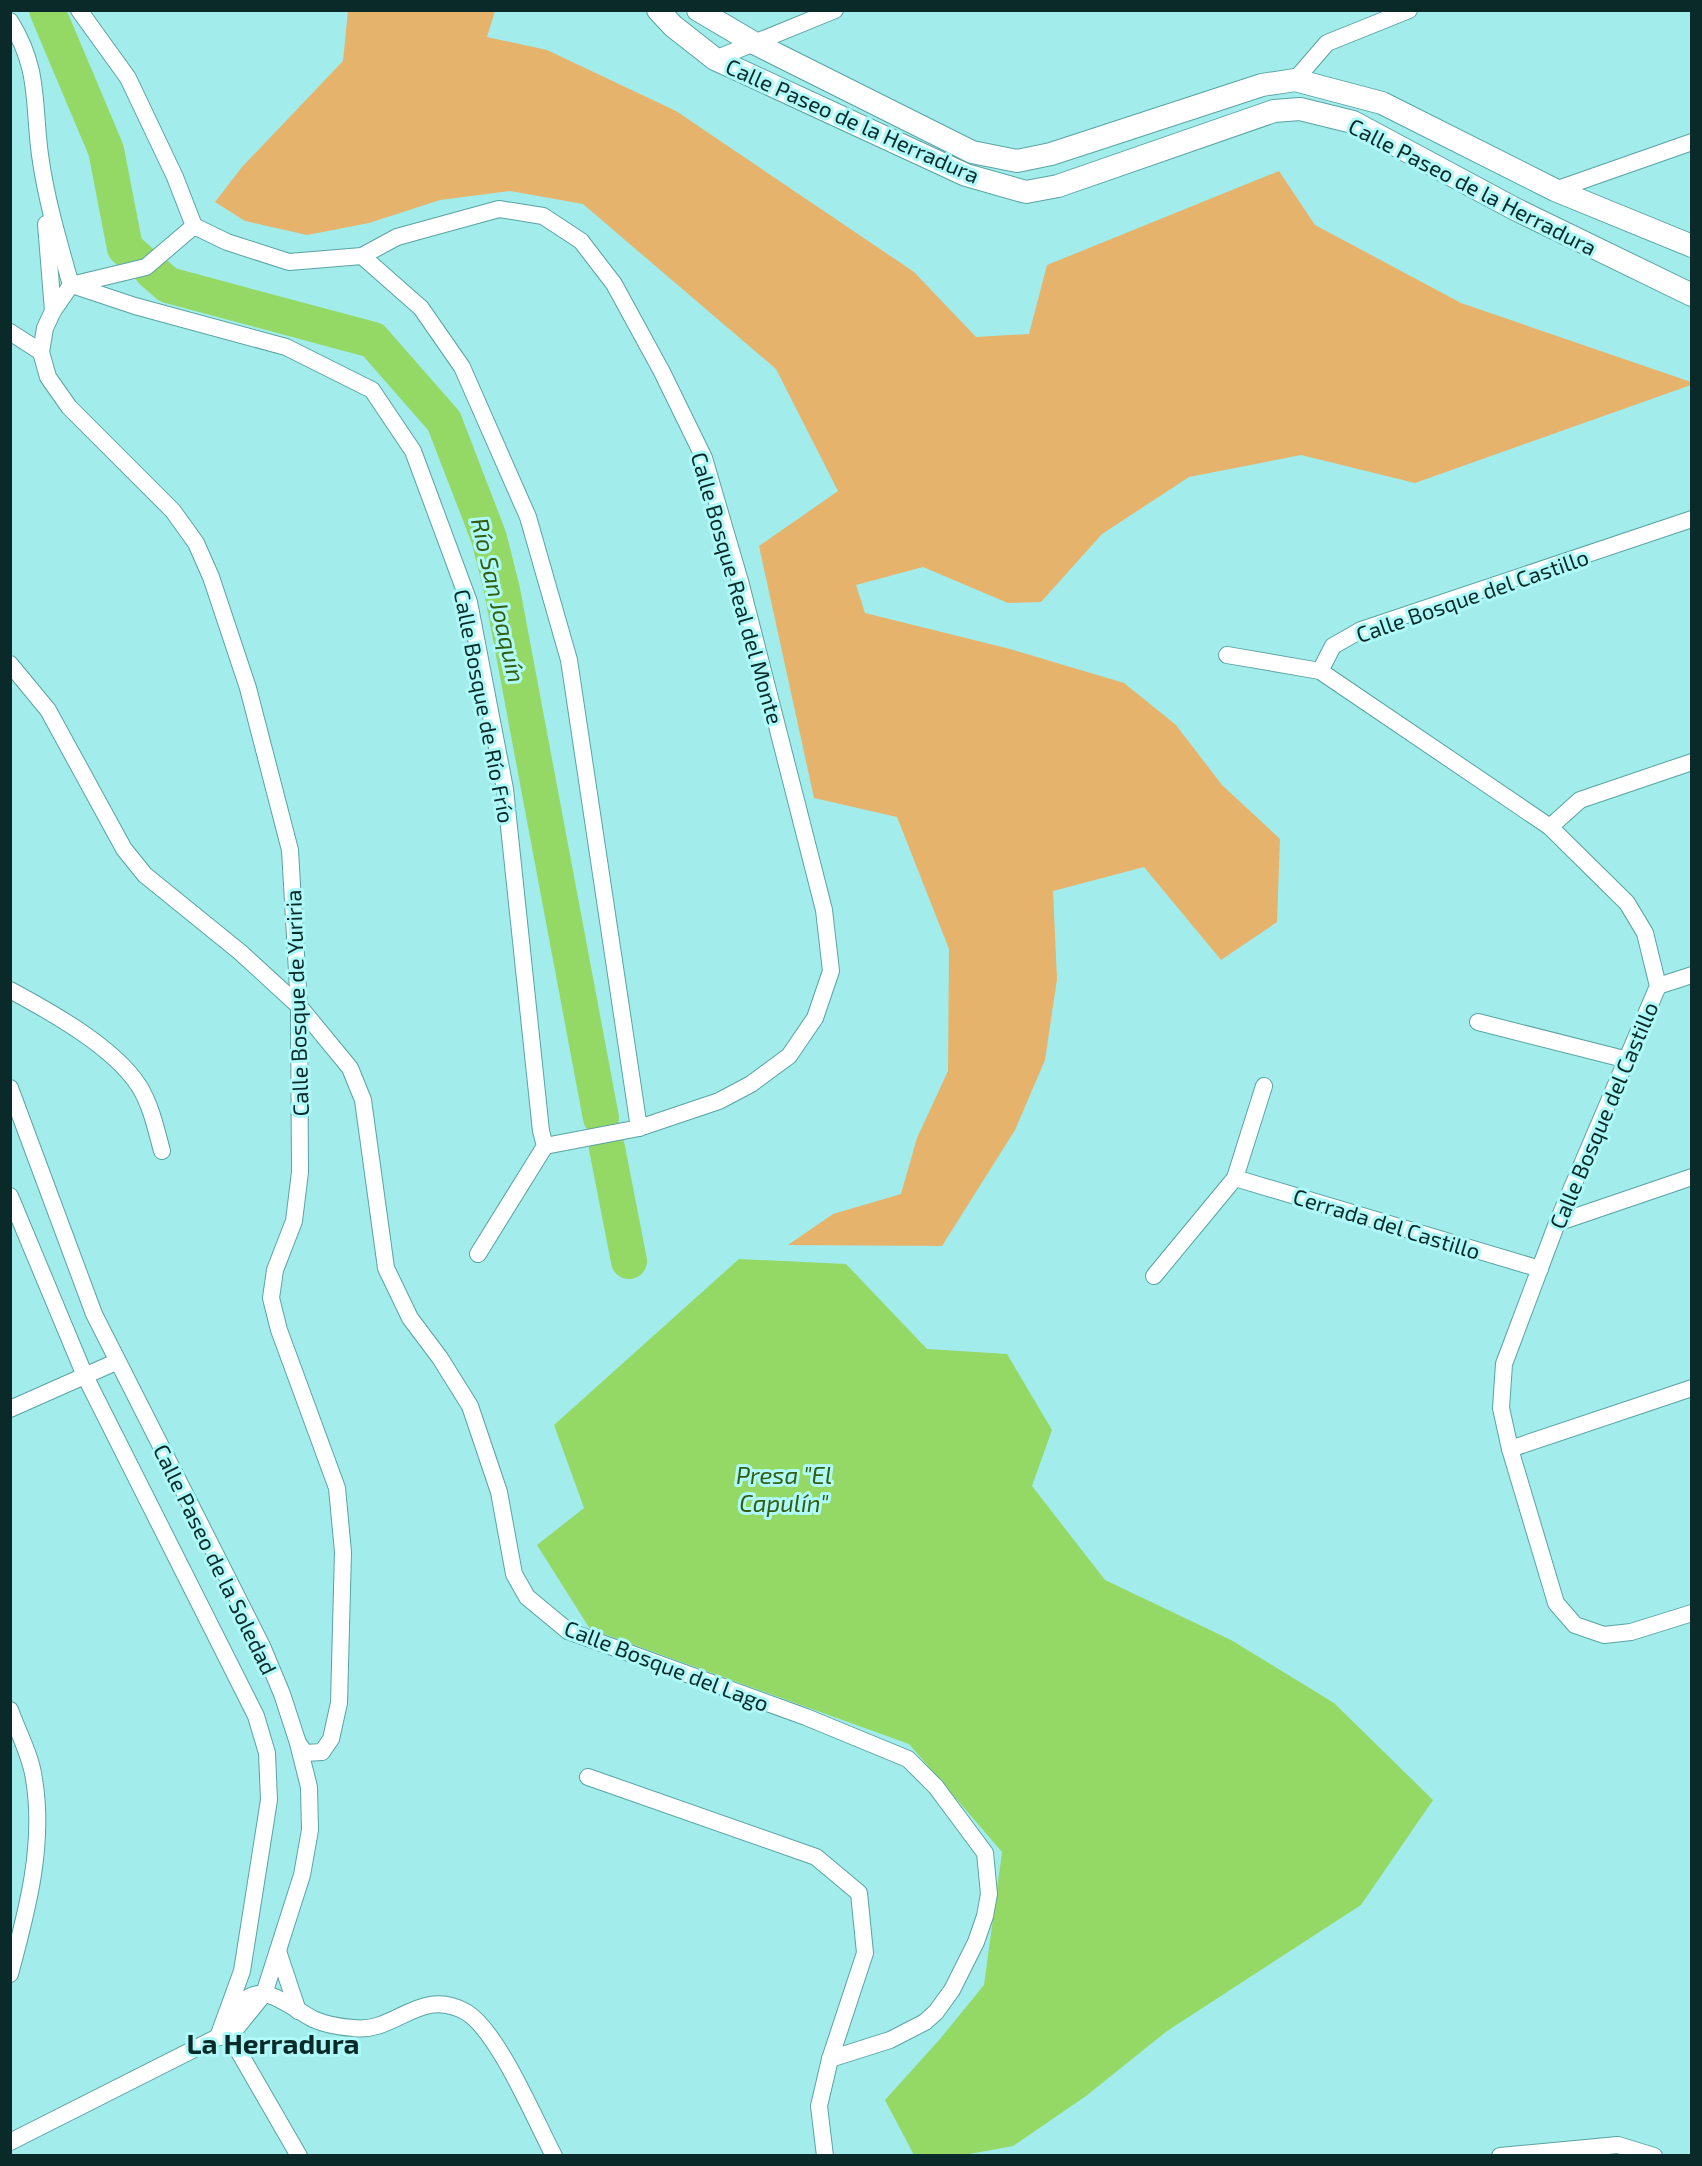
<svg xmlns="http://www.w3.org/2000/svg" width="1702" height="2166" font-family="'Exo 2',sans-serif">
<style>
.green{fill:#e6b36c}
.water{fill:#94d966}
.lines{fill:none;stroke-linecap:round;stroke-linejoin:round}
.river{stroke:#94d966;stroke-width:36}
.street-casing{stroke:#5aa3a3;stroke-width:18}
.secondary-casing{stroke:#5aa3a3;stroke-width:24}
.street{stroke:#fff;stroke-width:16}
.secondary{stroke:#fff;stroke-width:22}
.labels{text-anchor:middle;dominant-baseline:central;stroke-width:6;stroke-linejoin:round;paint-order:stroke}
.street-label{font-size:22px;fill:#0a2a2a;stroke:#affaf9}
.water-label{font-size:24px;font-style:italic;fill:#335e0f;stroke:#affaf9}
.district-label{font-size:28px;font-weight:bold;fill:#0a2a2a;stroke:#affaf9}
</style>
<rect width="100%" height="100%" fill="#a2eceb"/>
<path class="green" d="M348,11h147l-8,26 60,13 129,61 238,161 62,65 53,-3 18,-69 232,-94 36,54 146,78 230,79v3l-276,98 -114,-28 -112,22 -87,57 -61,68 -33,1 -85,-36 -67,18 9,28 145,36 114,34 52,42 46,60 58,54 -3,83 -56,38 -77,-93 -91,24 4,88 -12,81 -30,70 -73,116 -154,-1 45,-31 68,-20 16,-56 31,-67 1,-122 -52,-132 -83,-19 -55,-252 79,-55 -62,-122 -193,-165 -73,-13 -70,9 -71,23 -62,12 -62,-14 -30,-19 27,-35 101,-106z"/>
<path class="water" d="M739,1259l107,5 81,85 80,5 45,76 -20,56 73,94 126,60 103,63 99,97 -72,105 -194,126 -81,65 -73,50 -49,9h-50l-29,-55 55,-61 44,-54 18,-133 -93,-108 -319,-115 -53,-84 47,-37 -30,-83z"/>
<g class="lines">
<g class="river">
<path d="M47,10l59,140 19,98 16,14"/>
<path d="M152,271l16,14 205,55 71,81 45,117 13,52 99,528"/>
<path d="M607,1148l22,113"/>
</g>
<g class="street-casing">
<g id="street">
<path d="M79,10l49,68 47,99 19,49"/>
<path d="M10,21c30,48 23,82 30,134 6,44 19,88 31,130"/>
<path d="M715,59l120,-49"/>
<path d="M1295,80l32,-37 82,-33"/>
<path d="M1555,190l137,-48"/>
<path d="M46,224l7,87"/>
<path d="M362,256l59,52 41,59 66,150 41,143 70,468"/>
<path d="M71,285l75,-18 48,-41 33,16 62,20 73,-6 35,-19 102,-28 44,7 38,25 33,43 48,88 42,86 36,123 84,329 7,61 -16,47 -26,38 -38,28 -32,17 -80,27 -94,18"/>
<path d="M71,285l-18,26 -8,17 -4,24 7,25 21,30 104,104 23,32 15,34 37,111 42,162 9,156 1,166 -6,49 -19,49 -4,28 8,32 58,158 6,64 -4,151 -8,36 -9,13 -17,1 -7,-10"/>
<path d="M72,285l63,21 151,41 86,43 41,61 56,151 36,187 36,342 4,15 -67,108"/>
<path d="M10,332l31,20"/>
<path d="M1227,655l93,16 230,156 77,76 18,30 13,53 -101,237 -53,141 -3,44 9,41 46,154 19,22 29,10 27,-3 61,-19"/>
<path d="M10,664l38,46 76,139 21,26 95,77 59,54 51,62 13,32 23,168 24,50 30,40 30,48 29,86 15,82 13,23 41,34 238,86 102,42 28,28 49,66 4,41 -4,22 -9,26 -24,48 -16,22 -11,10 -35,18 -60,19 -11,47 6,50"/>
<path d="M1320,671l13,-25 28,-16 331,-111"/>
<path d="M1550,827l30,-27 112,-38"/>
<path d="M1658,986l34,-11"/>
<path d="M10,990c41,22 104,57 129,96 12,19 17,43 23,65"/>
<path d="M1478,1022l150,38"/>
<path d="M10,1088l84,226 168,332 20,48 16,49 11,44 1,43 -8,45 -38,119 -34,42 -12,1 -208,105"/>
<path d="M1235,1178l305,91"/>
<path d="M10,1196l75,180 171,340 11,37 2,47 -27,171 -24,66"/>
<path d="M1557,1223l135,-46"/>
<path d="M1154,1276l81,-98 29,-92"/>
<path d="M10,1409l106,-47"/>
<path d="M1510,1449l182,-61"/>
<path d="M10,1710c8,22 21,46 24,69 11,66 -7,132 -24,195"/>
<path d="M588,1777l228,80 43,36 6,60 -35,106"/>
<path d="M278,1951l20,60"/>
<path d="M227,2018c8,-11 21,-26 37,-24 13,1 36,18 49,25 11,5 27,8 40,9 42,6 67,-42 113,-16 32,19 69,108 88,144"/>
<path d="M224,2026l75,130"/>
<path d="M1500,2156l118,-11 36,11"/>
</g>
</g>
<g class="secondary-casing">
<g id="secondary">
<path d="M658,10l15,16 42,33 251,116 60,17 32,-6 216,-75 26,-2 53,13 162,87 177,86"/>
<path d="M698,10l56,33 218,109 45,9 34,-7 211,-69 33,-5 87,23 173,87 137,56"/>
</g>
</g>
<use href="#street" class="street"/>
<use href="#secondary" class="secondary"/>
</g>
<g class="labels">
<g class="street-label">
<text transform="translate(853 120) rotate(24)">Calle Paseo de la Herradura</text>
<text transform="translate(1473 186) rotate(27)">Calle Paseo de la Herradura</text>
<text transform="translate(738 588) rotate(74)">Calle Bosque Real del Monte</text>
<text transform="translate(1472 595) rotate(-19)">Calle Bosque del Castillo</text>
<text transform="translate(485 706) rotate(79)">Calle Bosque de Río Frío</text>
<text transform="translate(296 1003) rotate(-92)">Calle Bosque de Yuriria</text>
<text transform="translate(1603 1115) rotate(-67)">Calle Bosque del Castillo</text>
<text transform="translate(1387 1223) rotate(17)">Cerrada del Castillo</text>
<text transform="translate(216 1559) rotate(64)">Calle Paseo de la Soledad</text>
<text transform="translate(667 1665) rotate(21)">Calle Bosque del Lago</text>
</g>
<g class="water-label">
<text transform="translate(499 600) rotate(77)">Río San Joaquín</text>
<text x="784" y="1474">Presa "El<tspan x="784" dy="28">Capulín"</tspan></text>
</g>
<g class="district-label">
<text x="273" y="2043">La Herradura</text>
</g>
</g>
<rect width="1702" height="2166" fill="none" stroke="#0a2a2a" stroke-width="24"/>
</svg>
